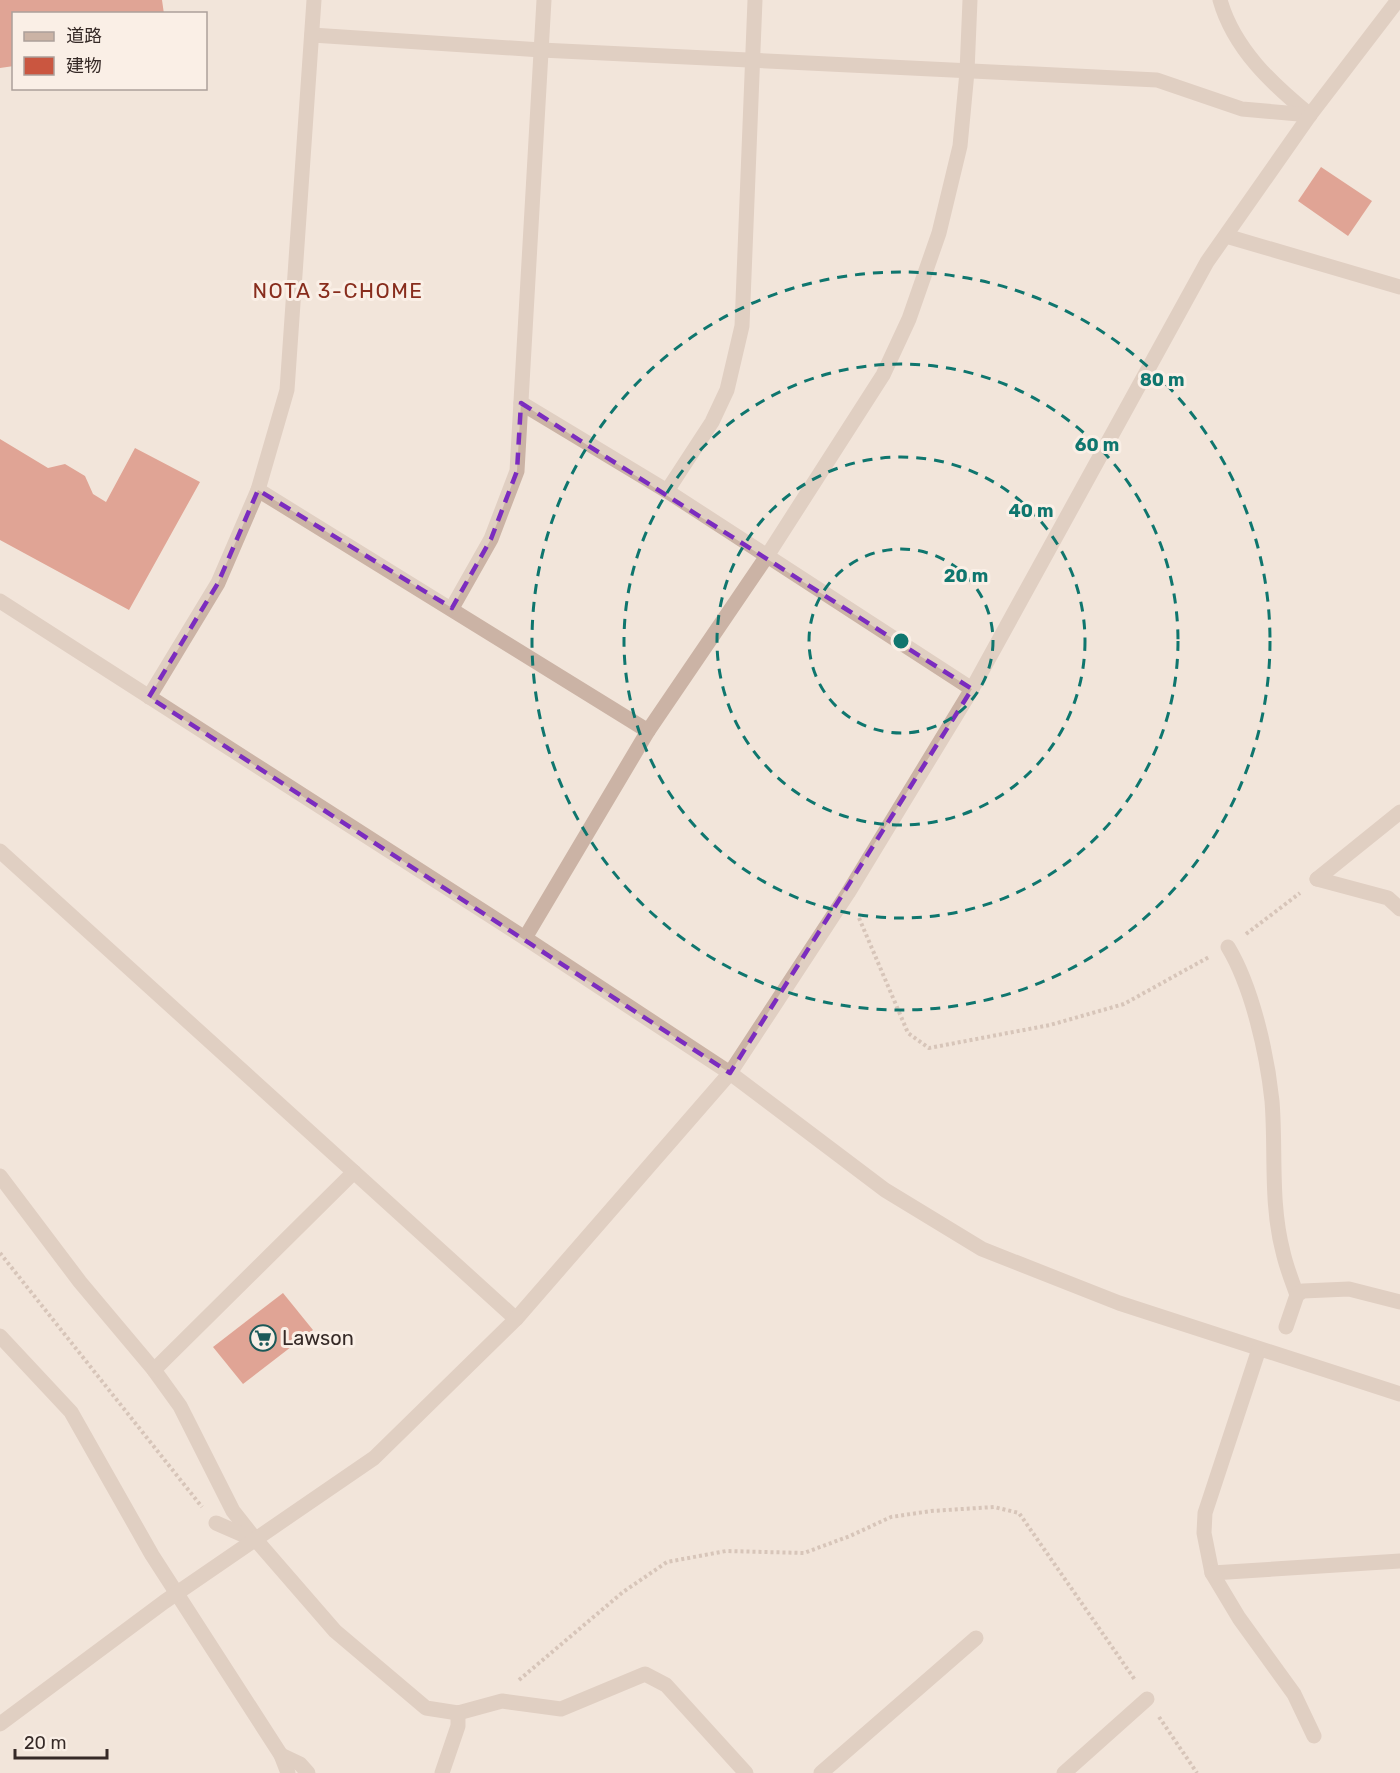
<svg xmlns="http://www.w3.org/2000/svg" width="1400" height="1773" font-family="Rubik,'Noto Sans JP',sans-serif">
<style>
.building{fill:#ca5640}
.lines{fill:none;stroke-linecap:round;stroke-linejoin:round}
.path{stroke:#b69d90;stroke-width:4;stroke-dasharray:3 3;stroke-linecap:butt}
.minor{stroke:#cbb3a5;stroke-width:15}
.marked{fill:none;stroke:#7b2cbf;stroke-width:4.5;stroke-dasharray:12 8;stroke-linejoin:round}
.ring{fill:none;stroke:#0f766e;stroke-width:3;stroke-dasharray:10 8}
.labels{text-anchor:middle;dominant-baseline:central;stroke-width:6;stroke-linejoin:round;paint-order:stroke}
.poi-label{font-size:20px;fill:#362a27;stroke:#faefe6;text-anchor:start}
.neighbourhood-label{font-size:21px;letter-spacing:1.5px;fill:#882d1d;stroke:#faefe6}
.centre{fill:#0f766e;stroke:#faefe6;stroke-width:3}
.ring-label{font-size:18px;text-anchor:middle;font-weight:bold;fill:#0f766e;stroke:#faefe6;stroke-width:6;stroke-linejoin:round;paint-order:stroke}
</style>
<rect width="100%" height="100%" fill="#f2e5da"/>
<g class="building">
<path d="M0,0h162l2,14h-150v52l-14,2z"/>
<path d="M1321,167l51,34 -24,35 -50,-35z"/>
<path d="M0,439l48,29 17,-4 20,12 8,18 13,8 29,-54 65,34 -71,128 -129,-70z"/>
<path d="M283,1293l30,37 -70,54 -30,-37z"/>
</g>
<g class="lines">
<g class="path">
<path d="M859,918l49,115 21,15 121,-23 74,-21 85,-47"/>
<path d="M1246,934l54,-41"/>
<path d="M0,1253l202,254"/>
<path d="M519,1680l104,-88 44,-30 59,-11 78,2 46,-17 41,-19 40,-6 63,-4 25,6 116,167"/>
<path d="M1159,1717l38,56"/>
</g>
<g class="minor">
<path d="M1220,0c14,49 52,84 90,115"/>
<path d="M312,35l229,15 616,30 85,29 68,6"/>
<path d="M1226,236l174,51"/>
<path d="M521,403l146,88 305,198"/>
<path d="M258,490l390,241"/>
<path d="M667,491l45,-69 15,-32 15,-64 13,-326"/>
<path d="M0,601l525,337 205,135 155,117 97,59 137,54 281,91"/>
<path d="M452,608l39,-69 26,-68 27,-471"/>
<path d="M149,697l69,-114 40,-93 29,-100 27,-390"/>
<path d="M0,851l516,468"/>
<path d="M1317,879l83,-67"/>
<path d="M1317,879l71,19 12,11"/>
<path d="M525,938l123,-207 119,-175 116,-181 26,-56 30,-86 21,-87 7,-74 3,-72"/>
<path d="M1228,947c24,40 39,106 44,154 4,49 -2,102 11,151 3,14 9,29 14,43"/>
<path d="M0,1176l80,106 74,88 26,36 53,105 23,29 79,91 91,77 32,5 44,-12 59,8 84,-35 21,11 80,88"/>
<path d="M1286,1327l11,-32 6,-4 46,-2 51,13"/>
<path d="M0,1336l71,76 81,143 129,200 7,18"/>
<path d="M1259,1349l-54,164 -1,20 8,40 188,-12"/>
<path d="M154,1370l200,-198"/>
<path d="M216,1523l39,17"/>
<path d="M1212,1573l27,45 55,76 20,42"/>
<path d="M0,1724l164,-122 210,-144 142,-139 214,-246 118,-180 124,-204 235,-427 103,-147 88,-115"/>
<path d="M281,1755l19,9 8,9"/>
<path d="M442,1773l16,-47v-13"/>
<path d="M821,1773l155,-135"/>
<path d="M1064,1773l83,-74"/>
</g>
</g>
<path d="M0 0H1400V1773H0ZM521,403l451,286 -242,384 -581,-376 69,-114 40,-93 194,118 39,-69 26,-68z" fill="#f2e5da" fill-opacity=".55" fill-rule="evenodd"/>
<path class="marked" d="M521,403l451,286 -242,384 -581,-376 69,-114 40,-93 194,118 39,-69 26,-68z"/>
<g class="ring">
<circle cx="901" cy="641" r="92"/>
<circle cx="901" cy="641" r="184"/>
<circle cx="901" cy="641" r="277"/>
<circle cx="901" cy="641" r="369"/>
</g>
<defs>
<g id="supermarket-ring" transform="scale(1.35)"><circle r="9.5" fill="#faefe6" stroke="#1b5958" stroke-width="1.5"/><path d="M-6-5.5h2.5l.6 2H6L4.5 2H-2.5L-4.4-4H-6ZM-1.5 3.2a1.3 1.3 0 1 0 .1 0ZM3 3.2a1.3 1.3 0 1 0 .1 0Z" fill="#1b5958"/></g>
</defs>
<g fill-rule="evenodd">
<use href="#supermarket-ring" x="263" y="1338"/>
</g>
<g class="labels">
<g class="poi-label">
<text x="282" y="1338">Lawson</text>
</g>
<g class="neighbourhood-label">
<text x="338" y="290">NOTA 3-CHOME</text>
</g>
</g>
<circle cx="901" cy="641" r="9" class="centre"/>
<g class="ring-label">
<text x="1162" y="386">80 m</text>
<text x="1097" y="451">60 m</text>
<text x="1031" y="517">40 m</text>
<text x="966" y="582">20 m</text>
</g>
<rect x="12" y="12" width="195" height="78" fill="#faefe6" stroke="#aca09a" stroke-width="1.5"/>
<rect x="24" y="32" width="30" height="9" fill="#cbb3a5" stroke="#aca09a" stroke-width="1.5"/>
<text x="66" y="42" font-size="18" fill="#362a27">道路</text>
<rect x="24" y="57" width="30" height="18" fill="#ca5640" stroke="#aca09a" stroke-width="1.5"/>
<text x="66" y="72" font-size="18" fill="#362a27">建物</text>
<path d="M15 1749v9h92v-9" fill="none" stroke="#362a27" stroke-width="3"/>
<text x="24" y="1749" font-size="18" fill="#362a27" stroke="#faefe6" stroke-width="4.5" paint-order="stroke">20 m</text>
</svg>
